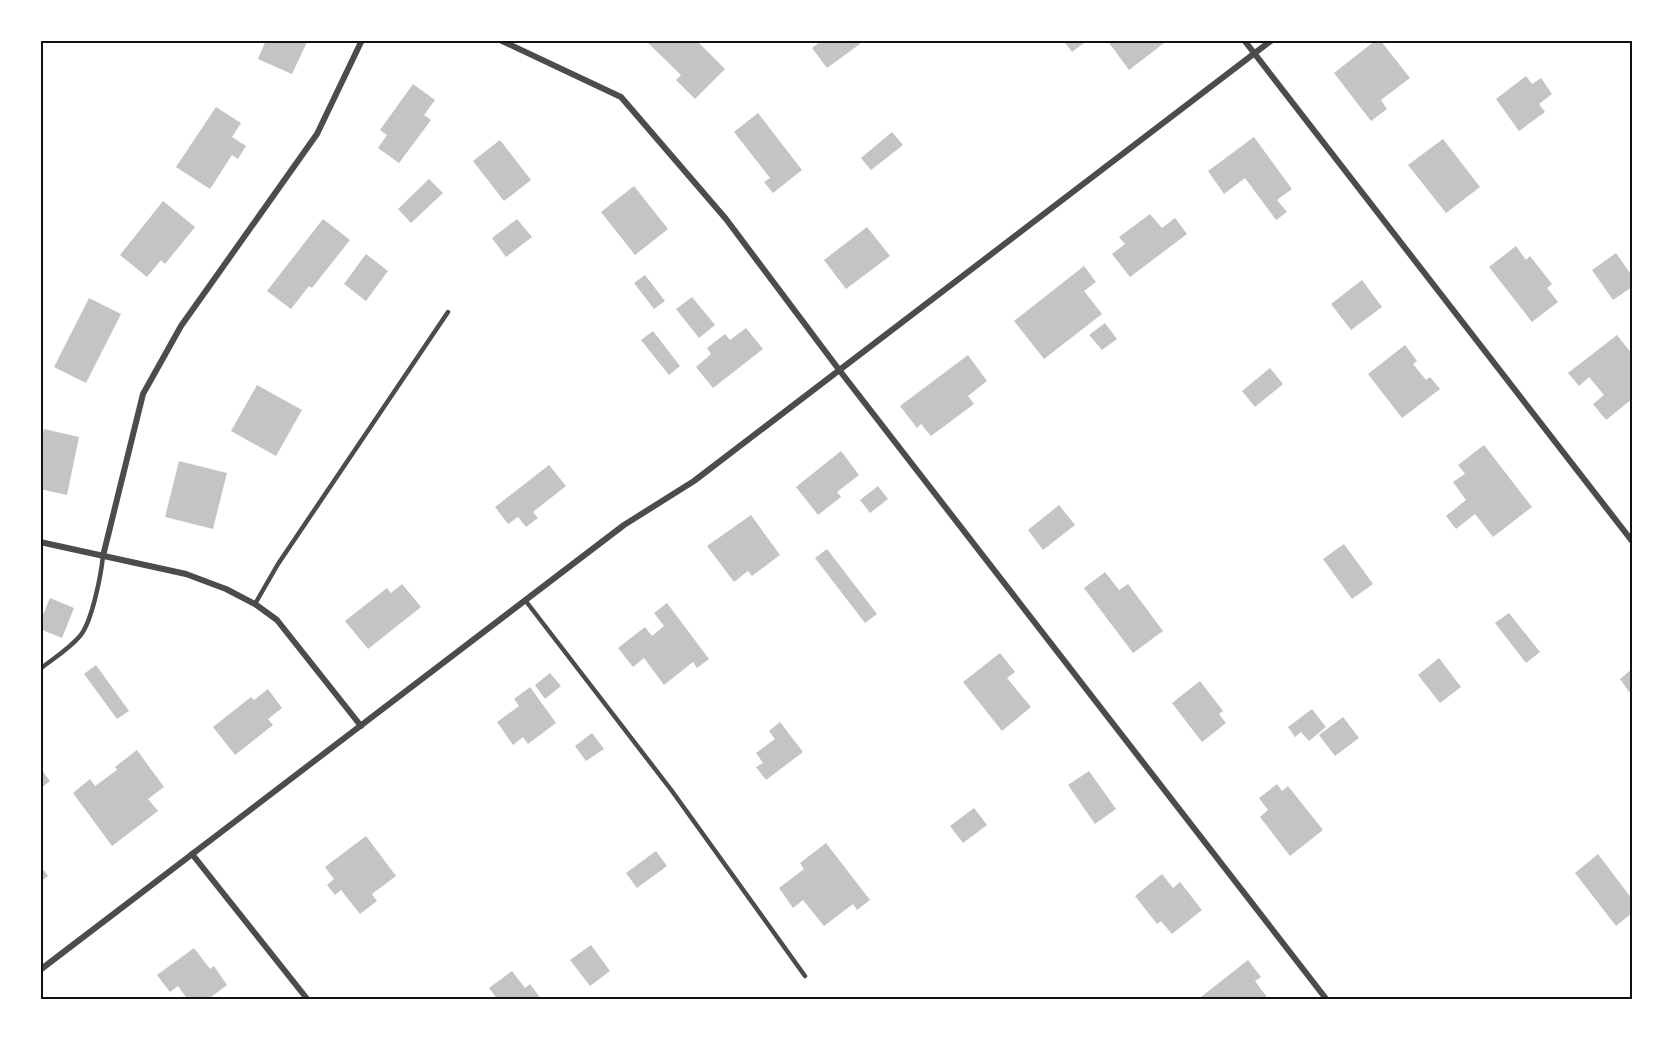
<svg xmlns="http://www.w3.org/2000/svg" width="1673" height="1040" font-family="'Work Sans',sans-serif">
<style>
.building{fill:#c4c4c4}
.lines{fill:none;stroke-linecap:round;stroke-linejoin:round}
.service{stroke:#4c4c4c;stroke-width:4.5}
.minor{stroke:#4c4c4c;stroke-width:6}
.neatline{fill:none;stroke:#111;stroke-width:2}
</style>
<rect width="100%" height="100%" fill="#fff"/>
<g class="building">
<path d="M266,40h42l-16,34 -34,-15z"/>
<path d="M645,40h51l29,29 -30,30 -19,-19 5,-5z"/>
<path d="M822,40h35l3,4 -33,24 -15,-20z"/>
<path d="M1063,40h25l-16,12z"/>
<path d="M1107,40h61l-39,30z"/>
<path d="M1376,40h4l30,38 -29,22 6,9 -16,12 -37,-48z"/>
<path d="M1526,76l6,8 9,-6 11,16 -13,10 6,8 -26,19 -23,-32z"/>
<path d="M413,84l22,16 -11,15 7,5 -32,43 -21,-15 9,-13 -7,-5z"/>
<path d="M216,107l25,16 -9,14 14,9 -8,13 -6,-4 -22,34 -34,-22z"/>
<path d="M758,113l44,57 -29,23 -9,-11 6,-4 -36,-46z"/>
<path d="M892,132l11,13 -32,25 -10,-12z"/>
<path d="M1254,137l38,52 -15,11 10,12 -11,8 -31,-42 -21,16 -16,-23z"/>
<path d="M1443,139l37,48 -34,26 -38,-48z"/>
<path d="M500,140l31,40 -27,21 -31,-40z"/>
<path d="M429,179l14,14 -32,30 -13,-14z"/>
<path d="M634,186l34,43 -33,26 -34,-43z"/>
<path d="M163,201l32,26 -30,37 -4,-4 -14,17 -27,-22z"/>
<path d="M1150,214l12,14 13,-10 12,16 -57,43 -18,-23 13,-10 -6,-7z"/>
<path d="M323,219l27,21 -38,48 -3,-2 -18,23 -24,-18z"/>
<path d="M517,219l15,18 -26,20 -14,-19z"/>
<path d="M867,227l23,29 -44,33 -22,-29z"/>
<path d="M1516,246l10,14 4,-4 22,28 -5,4 11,14 -26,20 -43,-55z"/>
<path d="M1616,253l16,23v11l-19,13 -21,-30z"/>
<path d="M366,254l22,17 -22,30 -22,-17z"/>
<path d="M1084,266l12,16 -12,9 18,23 -58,45 -30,-38z"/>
<path d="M645,275l20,26 -11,8 -20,-26z"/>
<path d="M1362,280l20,27 -31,23 -20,-26z"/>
<path d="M692,297l23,28 -16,13 -23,-29z"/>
<path d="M89,298l32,16 -35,69 -32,-16z"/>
<path d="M1105,323l12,16 -15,11 -13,-15z"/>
<path d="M746,328l17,21 -50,39 -17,-21 15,-13 -4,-6 18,-14 5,6z"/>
<path d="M653,331l27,35 -11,9 -28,-35z"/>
<path d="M1617,335l15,19v45l-26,21 -13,-16 11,-9 -15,-18 -10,9 -11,-13z"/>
<path d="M1405,345l12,16 -4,3 13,16 4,-3 10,12 -38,29 -34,-44z"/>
<path d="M968,355l19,26 -19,15 6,8 -43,32 -10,-12 -4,4 -17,-22z"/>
<path d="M1270,368l13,16 -28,23 -13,-16z"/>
<path d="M257,385l45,25 -26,46 -45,-25z"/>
<path d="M44,429l35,8 -12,58 -27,-6v-44z"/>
<path d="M1484,445l48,62 -39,30 -18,-23 -19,15 -10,-13 20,-16 -13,-18 12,-8 -7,-9z"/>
<path d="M841,451l18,24 -22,17 4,5 -23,18 -22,-28z"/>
<path d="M179,461l48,12 -14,56 -48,-12z"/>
<path d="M549,465l17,21 -33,26 5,6 -12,9 -8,-10 -10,7 -13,-17z"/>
<path d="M878,486l10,13 -18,14 -10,-13z"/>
<path d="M1059,505l16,20 -32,25 -15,-20z"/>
<path d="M751,515l29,40 -28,21 -4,-5 -14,11 -27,-36z"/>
<path d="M1344,544l29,40 -21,15 -29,-40z"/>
<path d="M827,549l50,65 -12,9 -50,-65z"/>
<path d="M1105,572l14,18 9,-6 35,47 -30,22 -49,-65z"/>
<path d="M402,584l19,23 -53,42 -23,-28 42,-33 4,5z"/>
<path d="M50,598l24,10 -12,30 -22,-9v-7z"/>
<path d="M667,603l42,56 -12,9 -4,-6 -29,23 -20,-27 -11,9 -15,-19 27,-21 7,9 12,-10 -10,-13z"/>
<path d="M1509,613l31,39 -14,11 -31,-40z"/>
<path d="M1000,653l15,19 -8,6 24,29 -29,24 -39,-49z"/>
<path d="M1439,658l22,29 -21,16 -22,-28z"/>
<path d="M96,665l33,46 -12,8 -33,-45z"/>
<path d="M1632,669v27l-12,-17z"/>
<path d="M550,673l11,13 -16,13 -10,-14z"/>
<path d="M1200,681l23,30 -4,3 7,9 -24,19 -30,-39z"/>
<path d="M530,687l26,36 -28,21 -5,-7 -10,8 -16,-23 22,-16 -5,-7z"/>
<path d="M268,689l14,19 -14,11 5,6 -38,30 -22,-28 38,-30 3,3z"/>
<path d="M1312,709l14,18 -17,14 -8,-9 -6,5 -7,-10z"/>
<path d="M1343,717l16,21 -24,18 -16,-21z"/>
<path d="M780,722l23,30 -37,28 -10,-13 7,-4 -7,-10 19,-14 -6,-8z"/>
<path d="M592,733l12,16 -18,12 -11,-15z"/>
<path d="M137,750l27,37 -16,12 10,12 -46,35 -39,-53 17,-14 5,7 22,-16 -2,-3z"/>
<path d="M40,768l10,13 -10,8z"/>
<path d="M1089,771l27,38 -21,15 -27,-39z"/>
<path d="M1277,784l5,7 6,-5 35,44 -33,26 -30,-39 8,-7 -9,-12z"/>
<path d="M974,808l13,17 -24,18 -13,-17z"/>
<path d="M366,836l30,40 -24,18 5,7 -17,13 -19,-24 -6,5 -8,-10 7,-6 -9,-12z"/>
<path d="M826,843l44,57 -13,10 -4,-6 -29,22 -21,-26 -10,8 -14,-20 25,-19 -4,-6z"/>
<path d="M656,851l11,15 -30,22 -11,-15z"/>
<path d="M1598,854l34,45v14l-16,13 -41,-53z"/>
<path d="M40,865l8,11 -8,6z"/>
<path d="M1162,874l11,14 7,-6 22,28 -30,24 -11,-13 -4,3 -22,-28z"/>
<path d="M591,945l19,26 -20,15 -20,-26z"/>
<path d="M194,948l16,21 4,-3 13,19 -20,15h-19l-10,-14 -8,6 -13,-17z"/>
<path d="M1248,960l13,17 -6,4 14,19h-66l-2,-3z"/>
<path d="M512,971l13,17 5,-4 12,16h-44l-9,-12z"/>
</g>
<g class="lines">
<g class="service">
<path d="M525,600l147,191 133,185"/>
<path d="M255,604l23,-40 170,-252"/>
<path d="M40,669c14,-11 29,-20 40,-33 12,-14 21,-61 23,-80"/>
</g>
<g class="minor">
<path d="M500,40l121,57 105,122 114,152 487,629"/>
<path d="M1244,40l388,501"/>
<path d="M40,542l146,32 40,15 29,15 22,16 84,106"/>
<path d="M103,556l40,-162 38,-68 136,-192 45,-94"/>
<path d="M192,854l116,146"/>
<path d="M40,970l584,-445 70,-44 578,-441"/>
</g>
</g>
<rect width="1673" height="1040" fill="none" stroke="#ffffff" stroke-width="84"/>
<rect x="42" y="42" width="1589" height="956" class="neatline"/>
</svg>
